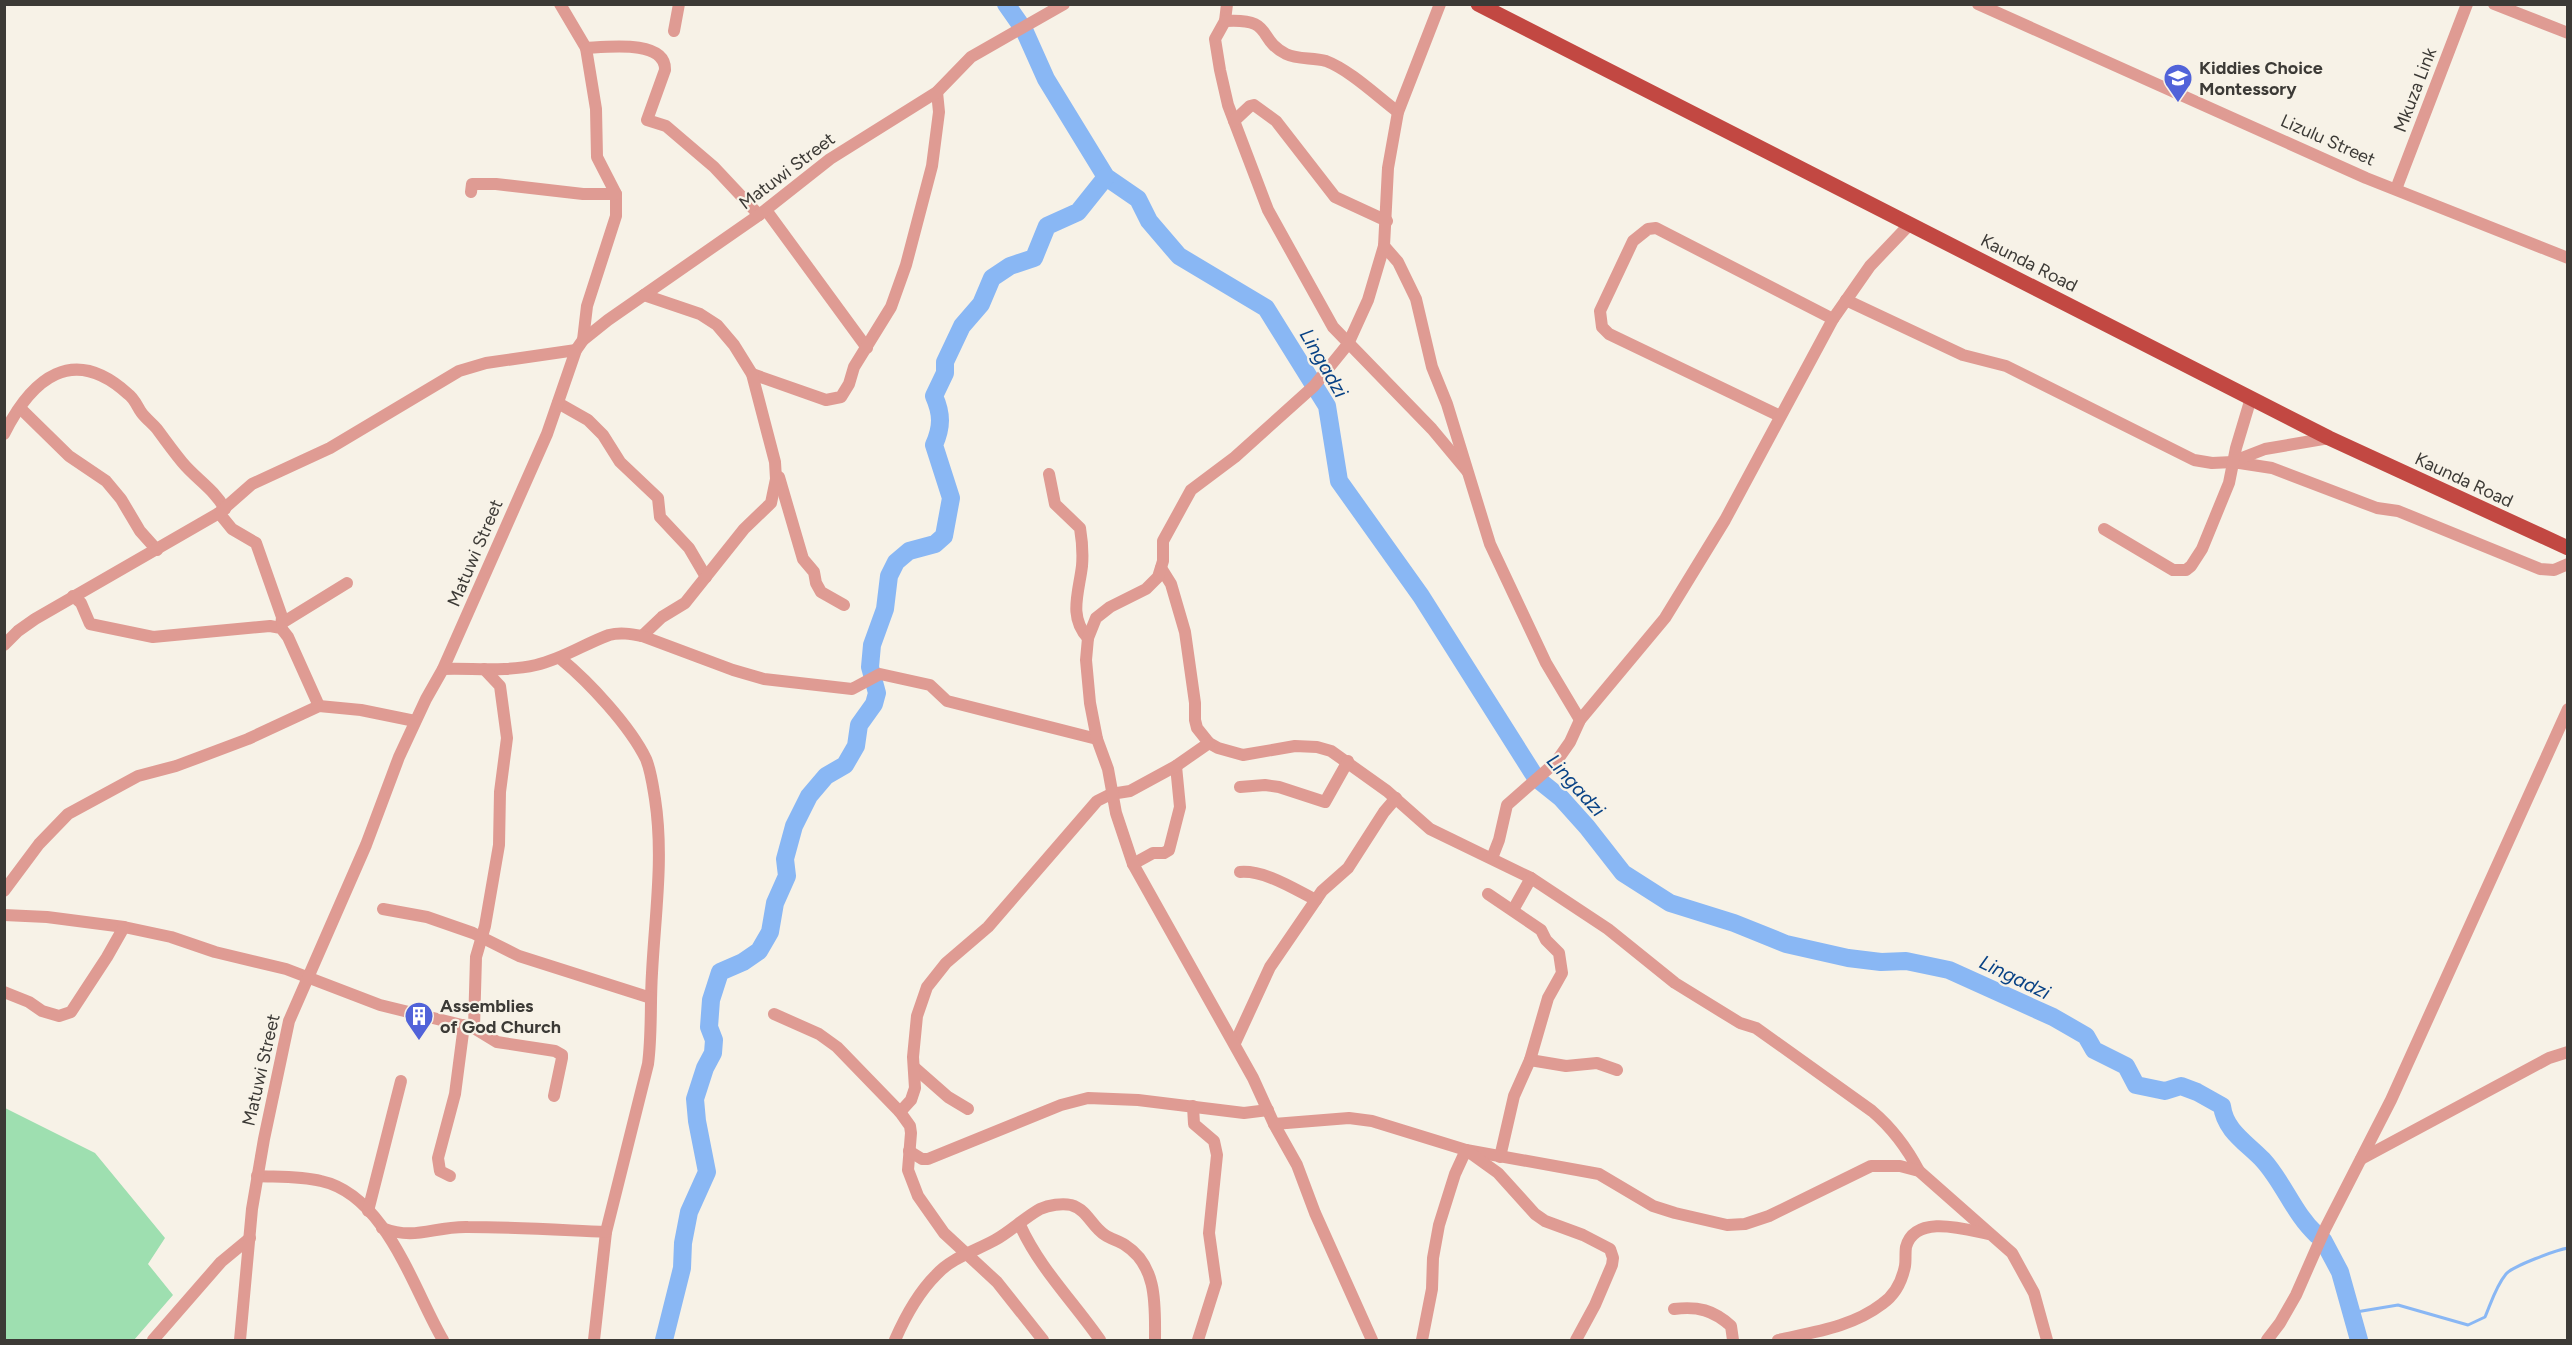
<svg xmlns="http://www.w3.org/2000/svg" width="2572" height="1345" font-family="Figtree,sans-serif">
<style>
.green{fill:#9edfb0}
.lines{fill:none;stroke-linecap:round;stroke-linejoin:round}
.stream{stroke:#89b7f4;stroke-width:3}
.river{stroke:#89b7f4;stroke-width:18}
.minor{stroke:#df9b93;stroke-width:12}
.major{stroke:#c24842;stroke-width:15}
.labels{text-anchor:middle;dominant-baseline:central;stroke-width:4.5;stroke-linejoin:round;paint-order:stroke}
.poi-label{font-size:18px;font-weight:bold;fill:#3c3a36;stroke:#f7f2e7;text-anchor:start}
.street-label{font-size:18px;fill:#3c3a36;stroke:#f7f2e7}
.water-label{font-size:20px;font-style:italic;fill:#084285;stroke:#f7f2e7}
</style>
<rect width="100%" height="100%" fill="#f7f2e7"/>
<path class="green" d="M5,1108l90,45 70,85 -17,26 25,31 -39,45h-129z"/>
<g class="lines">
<path class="stream" d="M2350,1313l48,-8 70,20 17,-8c6,-14 11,-31 21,-43 7,-8 50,-24 62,-26"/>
<g class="river">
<path d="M1006,4l14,20"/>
<path d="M1025,32l21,47 60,98 32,22 11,22 30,35 87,52 61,98 12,75 82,115 115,182 25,20 26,29 36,46 47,30 64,20 52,21 62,14 33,4 25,-1 43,9 104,47 33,19 8,14 32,16 10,19 29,6 16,-5 16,6 25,14c3,25 25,37 41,54 21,23 31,54 54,75"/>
<path d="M2323,1240l17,32 19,68"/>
<path d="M664,1340l18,-72 1,-25 6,-31 18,-40 -10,-51 -2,-22 10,-31 8,-15 1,-13 -5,-13 2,-27 9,-28 23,-10 16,-11 11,-19 5,-29 12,-27 -2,-17 9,-33 15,-30 17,-20 19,-11 11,-19 3,-21 15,-21 3,-11 -7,-26 2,-22 13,-36 4,-33 7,-14 13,-11 26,-7 9,-8 7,-38 -17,-53c8,-18 8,-31 0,-49l11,-23v-11l17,-36 19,-22 11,-26 18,-12 24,-8 13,-32 31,-14 28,-35"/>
</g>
<g class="minor">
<path d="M560,4l26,44 10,61 1,48 19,37v22l-29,90 -4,34"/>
<path d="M1227,4l-2,17 -10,18 5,31 8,35 40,105 65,117 99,102 35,42"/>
<path d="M1978,4l388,174 202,80"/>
<path d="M2494,4l74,29"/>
<path d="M1225,21c50,-3 31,18 61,33 12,6 27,3 40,7 24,9 52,36 72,51"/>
<path d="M674,31l5,-27"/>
<path d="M586,48c20,-1 80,-9 79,22l-18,50 19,6 48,41 45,48"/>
<path d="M1234,121l16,-15 4,-1 22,16 59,76 52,24"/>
<path d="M2396,189l71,-185"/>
<path d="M471,192l1,-8h24l87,10h33"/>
<path d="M766,210l101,138"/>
<path d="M1384,246l14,16 18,37 16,68 15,37 43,140 56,119 34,57"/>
<path d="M1846,300l117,55 43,11 188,94 18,3 21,-1 39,6 105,40 21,3 142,58 14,1 14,-6"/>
<path d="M752,374l74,26 15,-3 8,-13 5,-17 37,-60 15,-42 26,-99 7,-54 -2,-20"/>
<path d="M558,403l30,17 15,15 17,27 38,36 2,19 29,31 17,29"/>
<path d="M20,408l49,48 37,25 15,18 19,32 17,19"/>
<path d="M1780,416l-171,-82 -7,-7 -2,-16 33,-70 15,-12 8,-1 177,91"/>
<path d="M4,434c28,-56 69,-90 124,-40 6,4 9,12 13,18 5,7 11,11 16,17 8,11 16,22 25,33 14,17 32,27 43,47"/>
<path d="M2234,461l31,-12 64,-11"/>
<path d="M1049,474l6,30 25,24c2,12 3,26 2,38 -3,26 -14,51 6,72"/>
<path d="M779,477l24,82 11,13 2,11 5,9 23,13"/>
<path d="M219,513l13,16 24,14 26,74 -1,11"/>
<path d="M2104,529l69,41h13l5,-4 11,-17 27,-66 7,-35 15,-50"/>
<path d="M1161,568l10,16 14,48 10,71v17l2,8 12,15 9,5 25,7 52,-9 22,1 14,4 56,40 43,38 101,49 77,51 67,54 65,40 16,5 116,83c20,17 35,37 47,60"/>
<path d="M73,596l8,7 9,21 63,13 117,-11 11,2 7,9 31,69"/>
<path d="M282,623l65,-40"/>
<path d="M642,636l20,-19 23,-14 59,-74 27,-26 5,-24 -1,-17 -23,-88 -18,-29 -17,-20 -17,-11 -56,-19"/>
<path d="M4,645l14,-14 17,-12 184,-106 33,-29 78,-36 129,-77 27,-8 90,-13"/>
<path d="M561,659c28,23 69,67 85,100 5,12 7,28 9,40 9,58 0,116 -3,174 -2,31 0,61 -4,91l-42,168 -12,108"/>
<path d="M443,669c31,-1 63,3 93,-4 27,-6 48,-21 73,-30 11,-3 22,-1 33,1l91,34 31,9 88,10 28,-15 50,11 17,16 150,38"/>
<path d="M1240,787l25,-2 14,2 46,15 23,-41"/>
<path d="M1492,858l7,-18 8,-35 49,-43 14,-20 10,-22 85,-102 60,-98 108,-201 37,-53 40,-42"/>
<path d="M1133,864l20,-11h11l5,-3 11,-43 -4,-41"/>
<path d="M1240,872c25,-2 54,17 76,28"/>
<path d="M4,891l35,-47 29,-30 70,-38 38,-10 72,-27 71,-33 42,4 54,11"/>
<path d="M1488,894l53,36 5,10 13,13 3,20 -14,25 -18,62 -16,36 -14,61"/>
<path d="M383,909l44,8 46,16 46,23 132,42"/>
<path d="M1513,910l18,-32"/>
<path d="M4,915l43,2 77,10 47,10 44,15 71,17 94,36 94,23 23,14 58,9 7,4v3l-8,38"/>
<path d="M4,992l25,10 13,9 17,5 12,-4 36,-55 17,-30"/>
<path d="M774,1014l45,20 18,13 63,65 10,14 1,7 -3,37 10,26 26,37 53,49 46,58"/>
<path d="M474,1028l2,-71 9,-31 14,-81 1,-53 7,-54 -7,-52 -16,-17"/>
<path d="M1235,1043l35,-76 52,-76 26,-23 36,-56 12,-14"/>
<path d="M1530,1060l36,6 31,-3 20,7"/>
<path d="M915,1068l33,29 20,12"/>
<path d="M1193,1106l1,18 20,17 3,14 -8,78 7,50 -18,57"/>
<path d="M900,1112l11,-12 4,-12 -2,-31 4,-41 10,-29 19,-24 42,-36 109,-126 14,-7 19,-3 46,-25 33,-23"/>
<path d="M1274,1124l75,-6 23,3 94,29 133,24 54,32 22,7 52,12 18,-1 24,-8 102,-50h29l19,5 93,82 22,40 13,47"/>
<path d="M909,1151l13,8h6l133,-54 27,-7 50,2 106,13 24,-3"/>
<path d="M2361,1159l188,-101 19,-6"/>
<path d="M257,1176c21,1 44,0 64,5 65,14 93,110 122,159"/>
<path d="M450,1176l-10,-5 -2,-13 17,-64 9,-69"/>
<path d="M368,1211l33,-130"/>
<path d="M1020,1225c20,44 53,76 80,115"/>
<path d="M382,1228c35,13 51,-2 86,-1 46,0 92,3 138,5"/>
<path d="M1674,1309c24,-3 39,1 57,17l2,14"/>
<path d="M153,1340l68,-78 29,-24"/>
<path d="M240,1340l12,-131 12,-70 25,-118 77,-176 33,-88 27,-58 17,-30 104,-235 29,-84 7,-10 25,-20 151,-105 71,-56 107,-67 34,-35 93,-53"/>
<path d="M895,1340c10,-23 23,-47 41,-65 15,-17 39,-24 59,-35 16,-9 29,-22 45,-31 9,-4 22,-6 31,-4 17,5 20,21 34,30 6,4 14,6 20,10 33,21 30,61 30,95"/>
<path d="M1372,1340l-57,-127 -18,-48 -23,-41 -21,-46 -120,-214 -17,-51 -8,-44 -11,-30 -7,-36 -4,-43 2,-22 8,-20 14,-11 36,-18 12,-12 5,-16v-20l28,-51 44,-33 79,-71 34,-42 20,-44 16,-54 4,-78 10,-56 42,-108"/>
<path d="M1422,1340l10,-51 1,-31 6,-33 16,-51 11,-24 32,23 37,41 10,7 38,14 27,14 3,9 -1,7 -17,40 -19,35"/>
<path d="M1778,1340c36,-8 74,-13 104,-36 13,-9 20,-23 23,-38 1,-6 0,-13 1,-19 9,-33 58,-18 82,-13"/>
<path d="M2267,1340l13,-17 16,-28 29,-66 66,-129 177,-391"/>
</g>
<path class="major" d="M1478,4l851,434 239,110"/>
</g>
<defs>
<g id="school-pin" transform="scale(1.5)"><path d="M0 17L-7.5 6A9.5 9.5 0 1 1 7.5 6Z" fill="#5163d9" stroke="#f7f2e7"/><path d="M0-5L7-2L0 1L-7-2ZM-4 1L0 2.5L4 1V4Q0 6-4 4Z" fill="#fff"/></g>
<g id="building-pin" transform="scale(1.5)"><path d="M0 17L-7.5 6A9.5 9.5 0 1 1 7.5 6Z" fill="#5163d9" stroke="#f7f2e7"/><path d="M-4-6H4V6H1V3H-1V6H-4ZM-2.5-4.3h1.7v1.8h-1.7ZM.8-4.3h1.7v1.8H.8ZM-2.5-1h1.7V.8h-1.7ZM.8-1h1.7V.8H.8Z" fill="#fff"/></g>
</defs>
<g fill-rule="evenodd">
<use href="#school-pin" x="2178" y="78"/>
<use href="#building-pin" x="419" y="1016"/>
</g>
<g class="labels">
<g class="poi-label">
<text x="2199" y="68">Kiddies Choice<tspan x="2199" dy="21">Montessory</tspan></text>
<text x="440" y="1006">Assemblies<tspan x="440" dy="21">of God Church</tspan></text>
</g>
<g class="street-label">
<text transform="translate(2415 90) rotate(-69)">Mkuza Link</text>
<text transform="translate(2328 140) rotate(24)">Lizulu Street</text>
<text transform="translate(787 171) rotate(-37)">Matuwi Street</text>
<text transform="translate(2029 263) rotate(27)">Kaunda Road</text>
<text transform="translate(2464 480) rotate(25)">Kaunda Road</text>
<text transform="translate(475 553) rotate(-67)">Matuwi Street</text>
<text transform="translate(261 1070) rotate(-77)">Matuwi Street</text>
</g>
<g class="water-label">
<text transform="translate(1324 363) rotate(60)">Lingadzi</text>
<text transform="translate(1576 785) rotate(48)">Lingadzi</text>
<text transform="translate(2015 977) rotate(26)">Lingadzi</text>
</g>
</g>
<rect width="2572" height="1345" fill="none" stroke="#3c3a36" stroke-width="12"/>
</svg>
